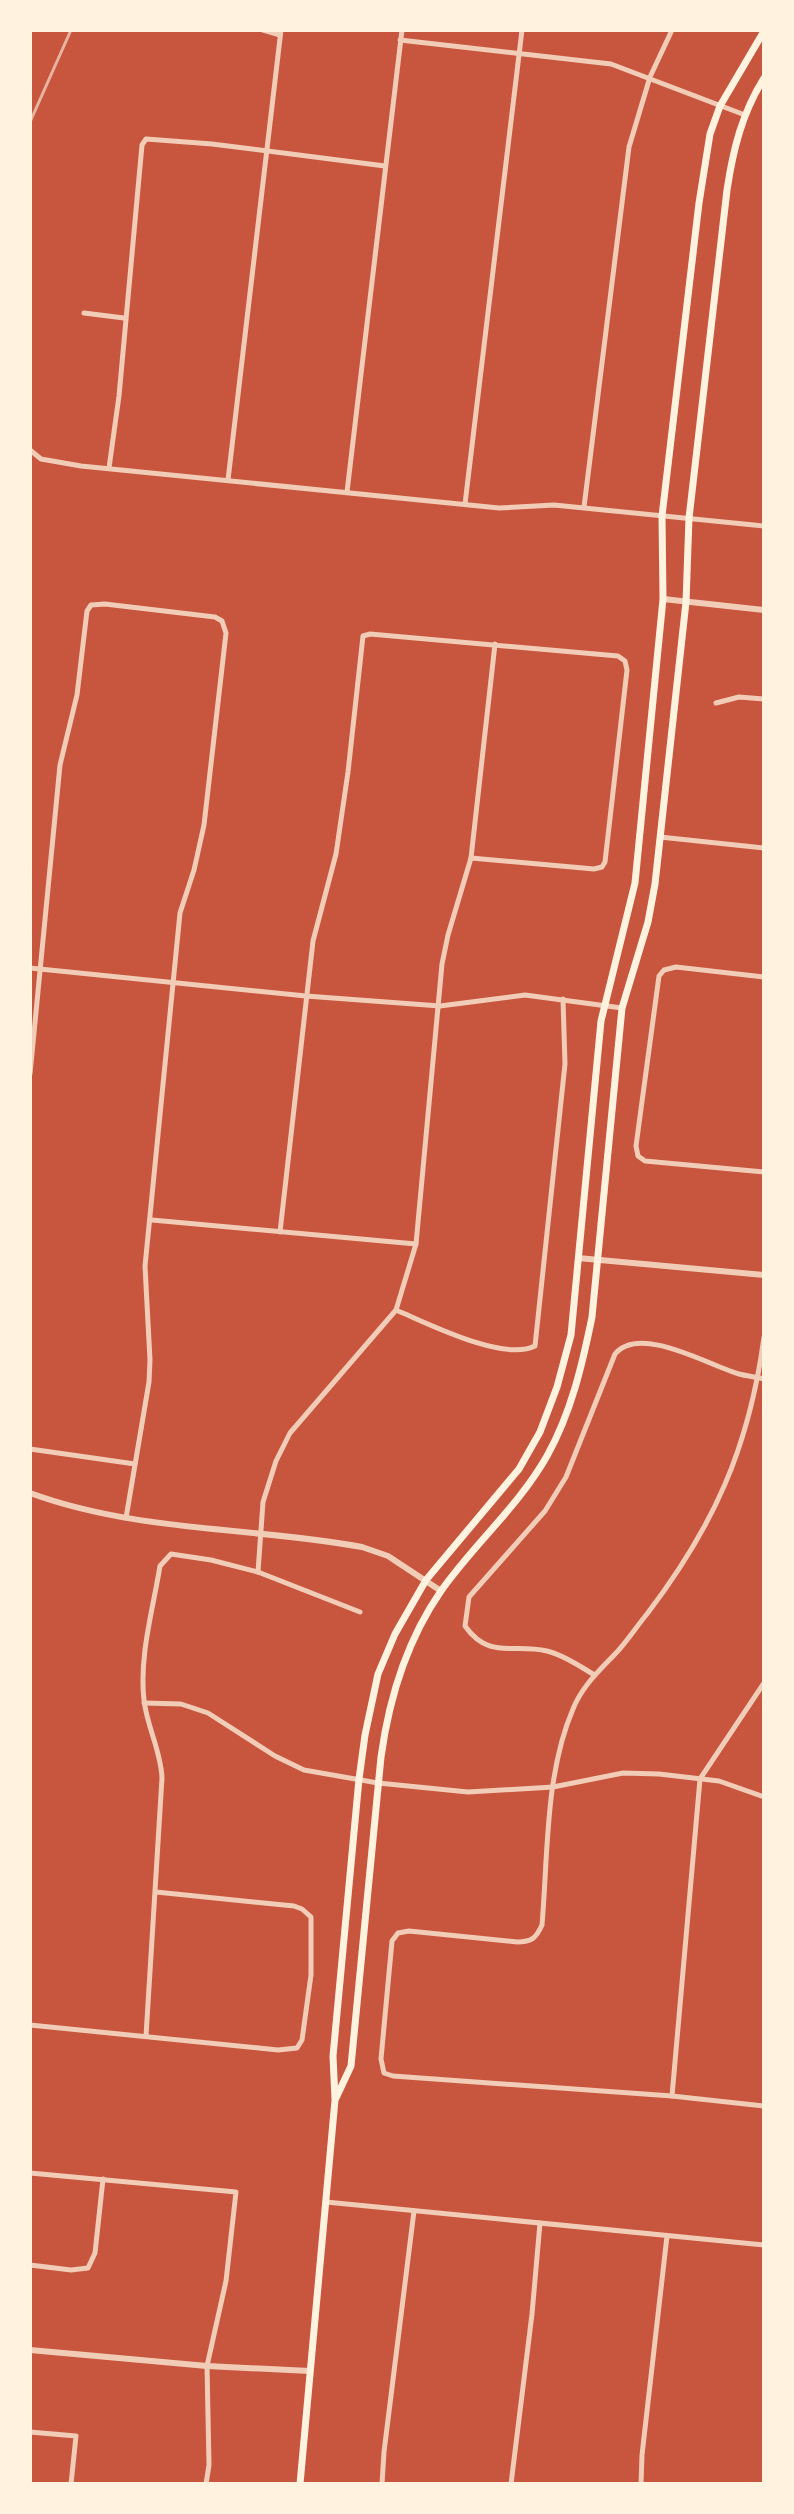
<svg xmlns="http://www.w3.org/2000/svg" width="794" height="2514" font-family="'Sofia Sans Condensed',sans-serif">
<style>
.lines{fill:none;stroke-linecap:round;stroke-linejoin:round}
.minor{stroke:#f1ccb7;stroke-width:5}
.tertiary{stroke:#f1ccb7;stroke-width:6}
.secondary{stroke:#fff3e0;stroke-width:7}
.rail{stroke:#e9b49f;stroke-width:3}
</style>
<rect width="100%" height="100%" fill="#c8553d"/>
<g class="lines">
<g class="minor">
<path d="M263,30l17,5"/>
<path d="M400,40l211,24 134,51"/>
<path d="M84,313l40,5"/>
<path d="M30,450l11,9 40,7 418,42 55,-3 210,21"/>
<path d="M109,468l10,-72 23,-251 4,-6 66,5 173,22"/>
<path d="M228,480l53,-450"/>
<path d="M347,492l55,-462"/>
<path d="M465,504l57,-474"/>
<path d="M584,507l45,-360 21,-70 22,-47"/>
<path d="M716,703l23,-6 25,2"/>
<path d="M660,837l104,11"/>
<path d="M30,968l276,28 134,10 85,-11 97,13"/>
<path d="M764,977l-88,-10 -12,3 -5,6 -23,170 2,10 7,5 119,11"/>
<path d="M30,1074l30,-309 17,-70 10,-84 4,-6 14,-1 110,13 7,4 4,12 -22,192 -10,45 -14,43 -35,353 5,94 -1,22 -23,136"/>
<path d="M152,1220l264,24"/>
<path d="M280,1232l33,-291 23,-87 12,-82 15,-136 7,-2 248,22 7,5 2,9 -22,192 -3,5 -8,2 -123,-11"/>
<path d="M396,1310c31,13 107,52 139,36l30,-282 -2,-65"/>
<path d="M764,1337c-15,111 -50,189 -117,277 -10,12 -19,26 -30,38 -17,18 -35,34 -44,57 -28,65 -25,146 -31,216 -6,13 -10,17 -25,17l-108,-11 -11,2 -6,8 -11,118 3,14 9,3 279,20 92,10"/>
<path d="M30,1449l105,15"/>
<path d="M258,1572l5,-70 13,-41 14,-28 106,-123 20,-66 26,-280 6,-29 23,-77 24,-214"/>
<path d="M593,1674c-14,-8 -29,-19 -46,-23 -34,-8 -58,9 -82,-25l4,-29 76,-86 21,-34 49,-123c25,-30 95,12 124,20 8,2 17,3 25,5"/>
<path d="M144,1703l37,1 27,9 67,43 29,14 74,13 90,9 85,-5 70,-14 36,1 60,7 45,16"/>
<path d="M30,2025l248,25 19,-2 5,-8 9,-65v-58l-9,-8 -8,-3 -138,-14"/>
<path d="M146,2036l16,-258c-1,-27 -15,-51 -18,-78 -5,-44 9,-91 16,-134l11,-12 40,6 47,12 102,40"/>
<path d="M672,2096l28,-317 64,-96"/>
<path d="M30,2173l206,19 -10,89 -19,85 2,99 -3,19"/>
<path d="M326,2202l438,43"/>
<path d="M30,2265l41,5 17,-2 7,-15 8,-74"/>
<path d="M30,2432l46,4 -5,48"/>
<path d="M382,2484l2,-32 30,-241"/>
<path d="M511,2484l21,-170 8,-91"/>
<path d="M641,2484l1,-29 25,-219"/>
</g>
<g class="tertiary">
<path d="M663,599l101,11"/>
<path d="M578,1258l186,17"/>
<path d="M30,1493c106,39 222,34 332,54l26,9 53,35"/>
<path d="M30,2350l177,16 103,5"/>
</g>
<g class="secondary">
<path d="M336,2098l15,-32 30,-309c8,-58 26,-117 60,-166 33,-47 77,-84 106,-135 24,-43 35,-90 45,-139l30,-309 26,-86 7,-38 31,-282 3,-84 38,-328c6,-40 15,-77 37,-112"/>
<path d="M300,2484l35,-384 -2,-44 26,-277 6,-44 13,-61 17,-40 31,-54 93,-111 21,-37 17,-45 14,-52 30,-314 34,-138 28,-284 -1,-83 37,-313 11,-69 10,-28 44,-75"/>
</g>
<path class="rail" d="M30,122l41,-92"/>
</g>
<rect width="794" height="2514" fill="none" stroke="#fff3e0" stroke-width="64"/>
</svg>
